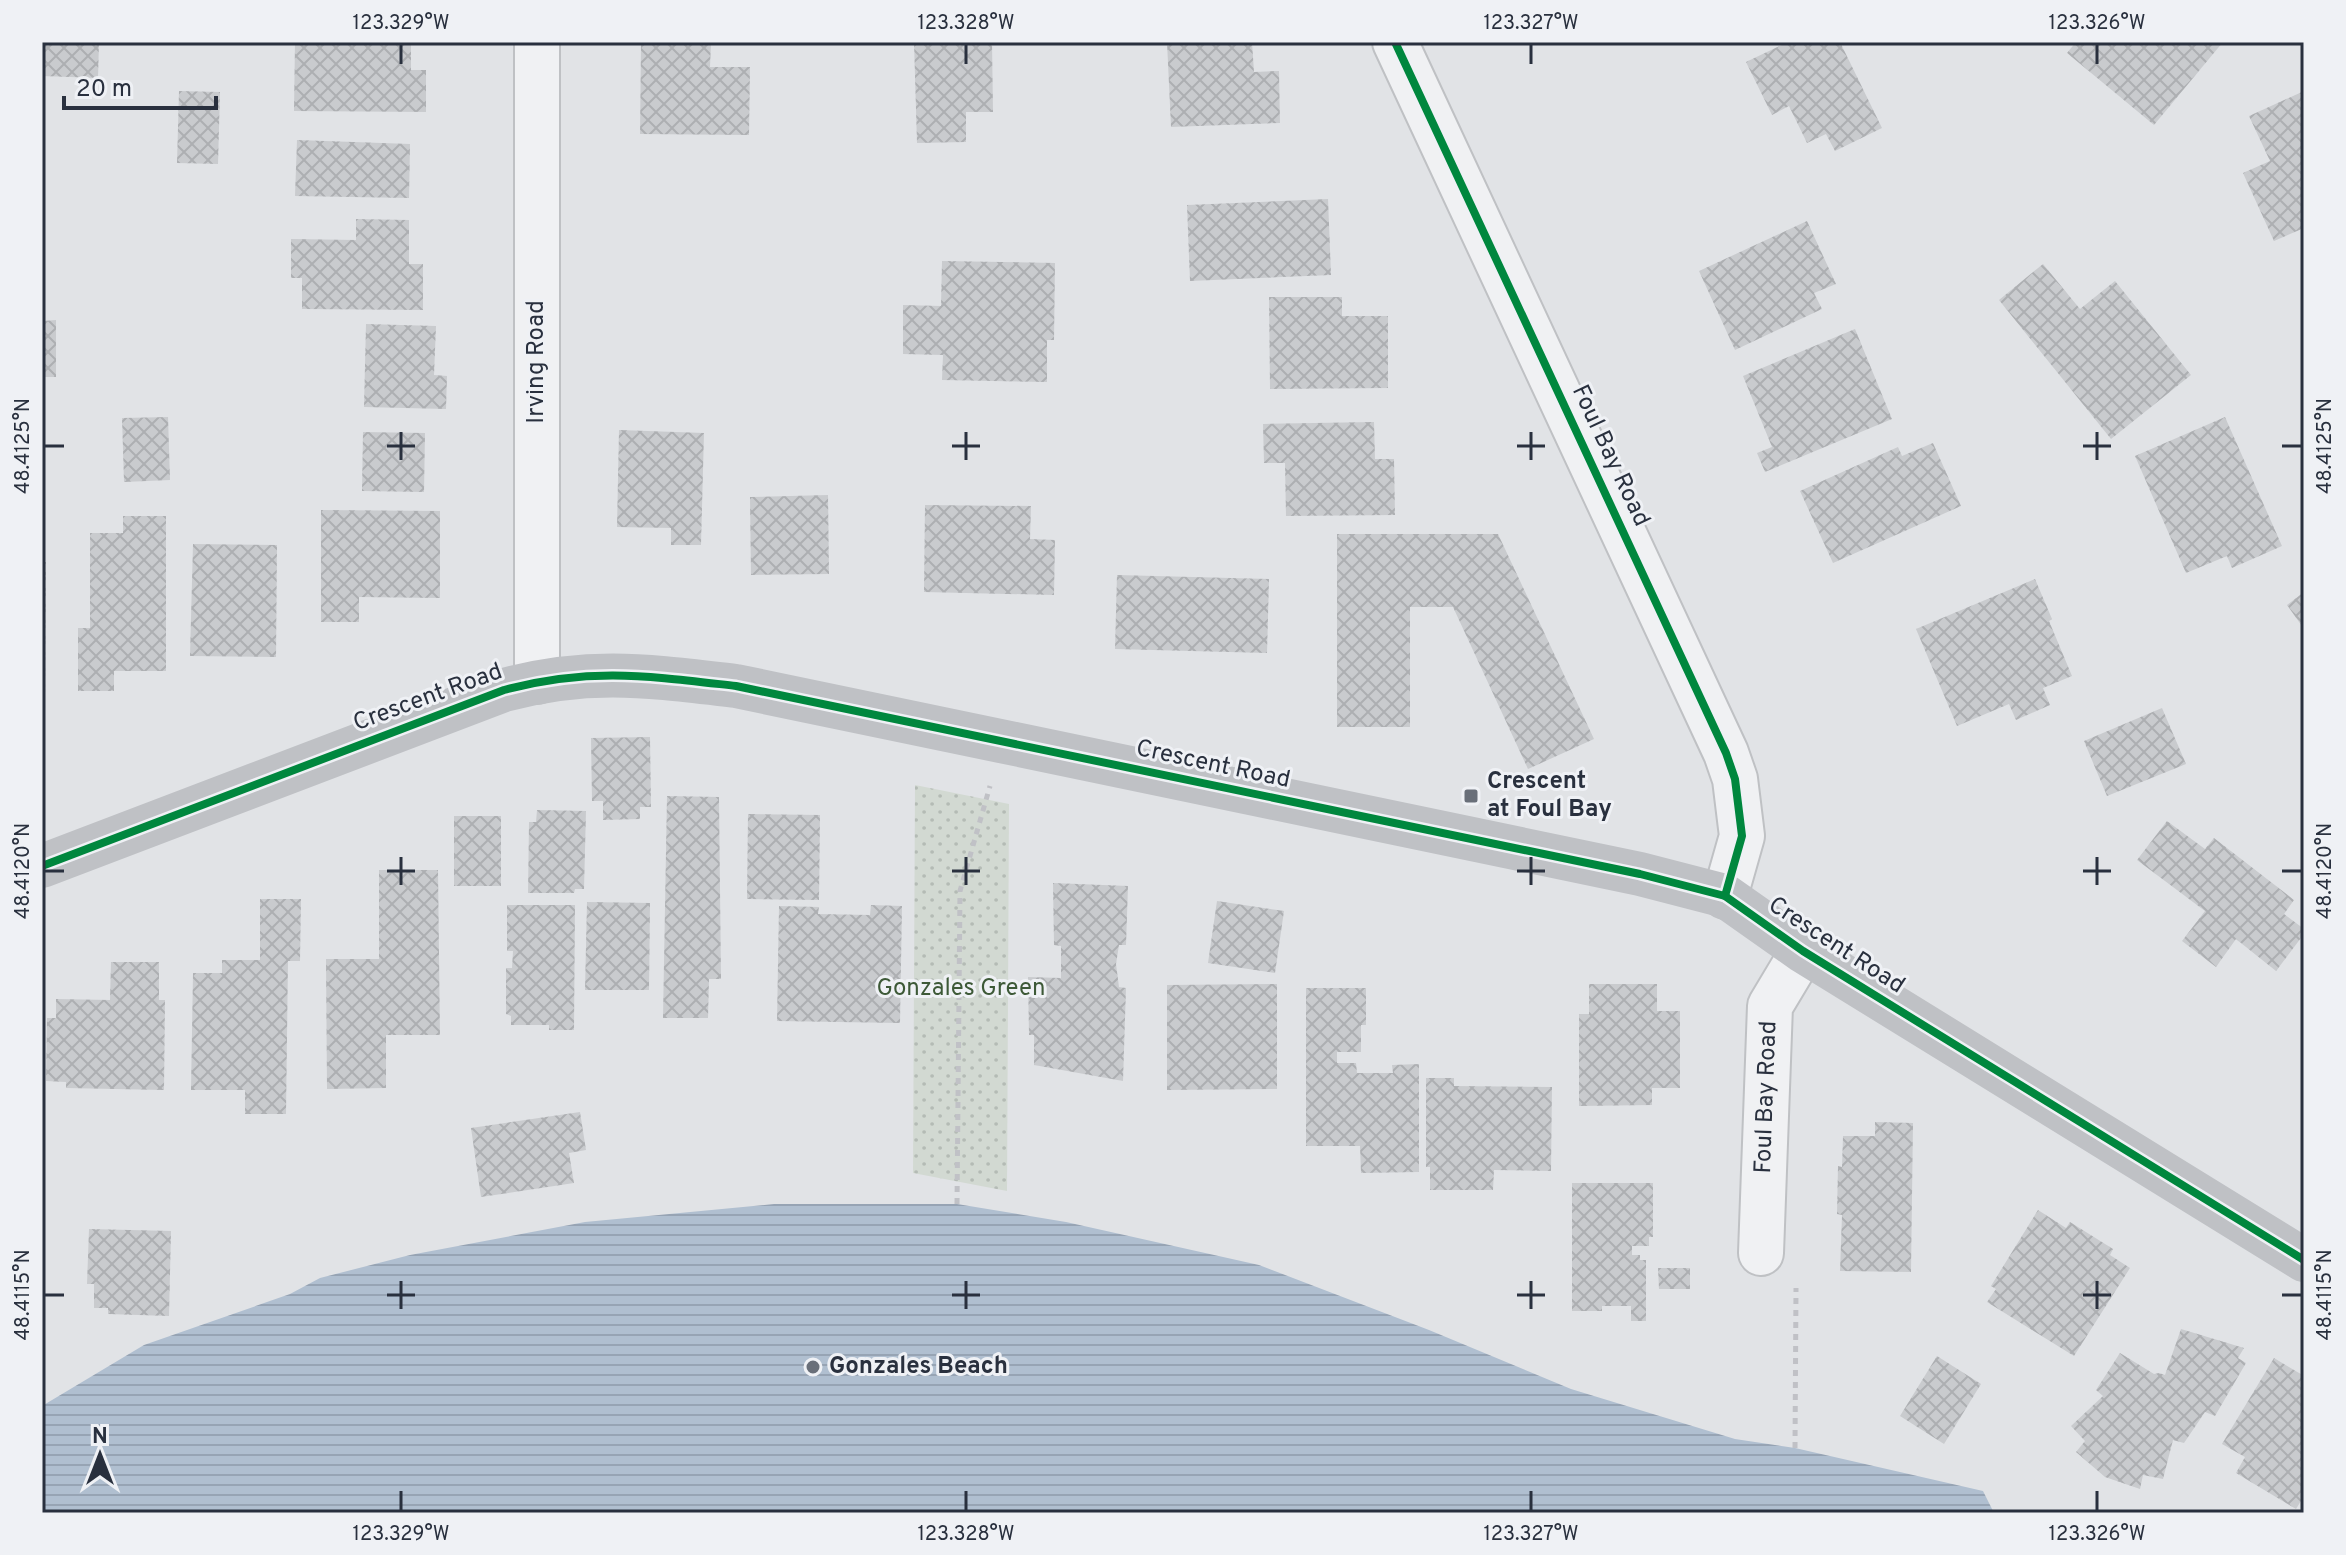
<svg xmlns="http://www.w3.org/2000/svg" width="2346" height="1555" font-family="Overpass,sans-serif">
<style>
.park{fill:url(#park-dots)}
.water{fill:url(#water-rules)}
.building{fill:url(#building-cross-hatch)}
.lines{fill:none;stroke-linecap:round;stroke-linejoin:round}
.minor-casing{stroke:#bfc1c4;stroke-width:48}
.tertiary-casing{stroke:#bfc1c4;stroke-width:48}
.path{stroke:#c0c1c6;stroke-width:5;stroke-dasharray:6 6;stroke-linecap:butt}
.minor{stroke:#f0f1f3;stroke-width:44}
.tertiary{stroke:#f0f1f3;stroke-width:44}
.secondary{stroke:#bfc1c5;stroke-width:44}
.cycleway-casing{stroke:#eff1f5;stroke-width:13}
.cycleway{stroke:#00873e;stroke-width:8}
.ticks{fill:none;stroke:#29303e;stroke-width:3}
.poi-dot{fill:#696f79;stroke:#eff1f5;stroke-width:3}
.labels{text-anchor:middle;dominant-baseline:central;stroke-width:6;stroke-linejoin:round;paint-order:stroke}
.street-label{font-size:24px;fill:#29303e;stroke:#eff1f5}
.poi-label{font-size:24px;font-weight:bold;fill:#29303e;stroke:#eff1f5;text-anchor:start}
.park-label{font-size:24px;fill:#3d5937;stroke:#eff1f5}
.neatline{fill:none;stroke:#29303e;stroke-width:3}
.ticks-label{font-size:20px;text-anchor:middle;fill:#29303e}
</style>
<defs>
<pattern id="park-dots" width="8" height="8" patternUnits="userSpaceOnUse" patternTransform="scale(2)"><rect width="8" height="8" fill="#d2d9d2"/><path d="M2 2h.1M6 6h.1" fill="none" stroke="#b4bbb5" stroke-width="1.8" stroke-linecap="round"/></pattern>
<pattern id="water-rules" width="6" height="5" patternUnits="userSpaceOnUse" patternTransform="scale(2)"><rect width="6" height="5" fill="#b0bfd0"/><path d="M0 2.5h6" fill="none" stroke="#97a4b4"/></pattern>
<pattern id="building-cross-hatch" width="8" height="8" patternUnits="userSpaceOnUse" patternTransform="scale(2)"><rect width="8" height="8" fill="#c9cbce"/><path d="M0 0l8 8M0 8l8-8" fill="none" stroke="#adafb2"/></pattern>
</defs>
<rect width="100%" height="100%" fill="#e1e3e6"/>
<path class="park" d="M915,785l94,19 -2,387 -94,-18z"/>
<path class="water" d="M774,1204h183l109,18 193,43 170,65 142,59 164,50 60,9 188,43 11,22h-1952v-107l102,-61 146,-51 30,-16 90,-23 175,-33z"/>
<g class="building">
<path d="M42,42h57l-1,36 -56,-2z"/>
<path d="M295,42h116v28h15v42l-132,-1z"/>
<path d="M641,42l70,1 -1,24h40l-1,68 -109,-1z"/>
<path d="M914,42h78l1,70h-27v30l-49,1z"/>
<path d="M1167,42h85l2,30 25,-1 1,52 -109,4z"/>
<path d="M1788,42h52l42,86 -47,23 -9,-17 -19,9 -18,-37 -17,9 -26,-53z"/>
<path d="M2076,42h147l-69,83 -87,-72z"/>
<path d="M179,91l41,1 -2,72 -41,-1z"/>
<path d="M2304,91v137l-30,13 -31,-68 27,-12 -21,-45z"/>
<path d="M297,140l113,4 -1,54 -114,-2z"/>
<path d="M1328,199l3,76 -141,6 -3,-76z"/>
<path d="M356,219l53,1v44h14v46l-121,-1v-31h-11v-39l65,1z"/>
<path d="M1807,221l29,63 -22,9 8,16 -87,41 -36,-79z"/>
<path d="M942,261l113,2 -1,77h-7v42l-105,-2 1,-25 -40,-1v-49l38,1z"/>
<path d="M2043,264l37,45 35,-28 76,94 -80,64 -112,-139z"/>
<path d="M1269,297h73v19h46v72l-118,1z"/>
<path d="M56,320v57h-14v-56z"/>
<path d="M366,324l70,2 -2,49 13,1 -1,33 -82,-2z"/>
<path d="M1855,329l37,90 -127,53 -8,-19 15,-6 -29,-71z"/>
<path d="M168,417l2,63 -46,2 -2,-64z"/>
<path d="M2225,417l57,129 -50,22 -5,-12 -41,17 -51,-117z"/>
<path d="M1374,422l1,37h19l1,56 -109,1 -1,-53h-21l-1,-39z"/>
<path d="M619,430l85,3 -3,112h-30v-17l-54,-1z"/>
<path d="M363,432l62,1 -1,59 -62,-1z"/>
<path d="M1933,443l28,63 -128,57 -33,-72 98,-44 4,9z"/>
<path d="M828,495l1,79 -78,1 -1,-78z"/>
<path d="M925,505l106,1 -1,33 25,1 -1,55 -130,-3z"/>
<path d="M321,510l119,1v87l-81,-1v25h-38z"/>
<path d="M123,516h43v155h-52v20h-36v-63h12v-95h33z"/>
<path d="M1337,534h161l96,205 -66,30 -75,-162h-43v120h-73z"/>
<path d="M193,544l84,1 -1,112 -86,-1z"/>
<path d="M42,562h4l-1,151h-3z"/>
<path d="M1117,575l152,4 -2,74 -152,-4z"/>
<path d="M2035,579l17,40 -3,2 23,55 -29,12 7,17 -34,15 -7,-16 -52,22 -41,-97z"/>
<path d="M2304,592v37l-17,-24z"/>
<path d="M2162,708l24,56 -79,32 -23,-55z"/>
<path d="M650,737l1,70h-11v12l-37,1v-19h-11l-1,-63z"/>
<path d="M667,796l52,1 2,182h-12l-1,39h-45z"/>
<path d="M537,810l49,1 -2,78h-9l-1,4h-46l1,-71h7z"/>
<path d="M748,814l72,1 -1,85 -72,-1z"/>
<rect x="454" y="816" width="47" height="70"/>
<path d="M2167,821l38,28 9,-11 80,62 -10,14 20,15v5l-28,37 -40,-32 -20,28 -34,-26 23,-30 -68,-51z"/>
<path d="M379,870h59l2,165h-54v53l-59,1 -1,-130h53z"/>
<path d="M1053,883l75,3 -2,59h-7l-3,19 3,23 7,1 -3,93 -89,-16v-30h-5l-1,-58 33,1v-32l-7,-1z"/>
<path d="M260,899h41l-1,62h-12l-2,153h-41v-24h-54l2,-117h29v-13h38z"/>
<path d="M1217,901l67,10 -9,62 -67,-10z"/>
<path d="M587,902l63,1 -1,87h-64z"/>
<path d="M507,905h68l-1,125h-25v-5h-38v-9l-5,-2v-46h6l1,-17h-6z"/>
<path d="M871,905l31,1 -2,117 -123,-2 2,-115 40,1 -1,7 52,1z"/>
<path d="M111,962h48v38h6l-1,90 -98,-2v-6l-20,-1 1,-63h9v-19l54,1z"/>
<path d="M1277,984v105l-110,1v-105z"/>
<path d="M1589,984h68v27h23v77h-28v17l-73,1v-92h10z"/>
<path d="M1306,988h60v37h-5v27h-24v11h19l1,10h36l-1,-8 27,-1v108l-58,1 -1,-27h-54z"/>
<path d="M1426,1078h28v8l98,1 -1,84 -57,-1 -1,20h-63v-23h-4z"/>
<path d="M580,1112l6,38 -17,3 5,30 -93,14 -10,-69z"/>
<path d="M1875,1122l38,1 -2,149 -71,-1 2,-56 -5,-1 1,-48 4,1 1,-31h32z"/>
<path d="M1572,1183h81v54h-4v9h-17v9h8v5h6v61h-15v-15h-29v5h-30z"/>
<path d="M2038,1210l28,18 4,-6 43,27 -3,6 20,13 -56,88 -87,-54 9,-13 -5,-3z"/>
<path d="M89,1229l82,2 -2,85 -61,-2v-6h-14v-24h-7z"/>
<path d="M1658,1268h32v21h-31z"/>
<path d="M2181,1329l63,19 -6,10 8,5 -31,53 -10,-4 -21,31 -11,-3 -10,39 -20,-4 -3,14 -35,-12 -29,-25 9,-11 -14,-15 32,-30 -7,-6 24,-37 34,21 5,-1 6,2z"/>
<path d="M1937,1356l44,28 -37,60 -44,-28z"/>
<path d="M2274,1358l30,18v120l-8,13 -60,-36 9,-16 -23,-13z"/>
</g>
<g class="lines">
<g class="minor-casing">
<g id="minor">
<path d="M537,681v-639"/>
<path id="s1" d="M1761,1253l9,-247 33,-55"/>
</g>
</g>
<g class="tertiary-casing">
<path id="tertiary" d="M1395,42l331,711 9,26 7,57 -17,60"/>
</g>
<g class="path">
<path d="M957,1204l3,-313 30,-105"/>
<path d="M1795,1448l1,-160"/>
</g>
<use href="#minor" class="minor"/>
<use href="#tertiary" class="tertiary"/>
<path class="secondary" d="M42,866l462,-176c87,-23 145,-14 232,-4l904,188 85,22 78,55 501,309"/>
<g class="cycleway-casing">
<g id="cycleway">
<path d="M1395,42l331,711 9,26 7,57 -17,60"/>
<path d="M42,866l462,-176c87,-23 145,-14 232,-4l904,188 85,22 78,55 501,309"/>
</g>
</g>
<use href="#cycleway" class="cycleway"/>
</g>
<path class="ticks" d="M401,44v20M966,44v20M1531,44v20M2097,44v20M401,432v28M966,432v28M1531,432v28M2097,432v28M44,446h20M387,446h28M952,446h28M1517,446h28M2083,446h28M2282,446h20M401,857v28M966,857v28M1531,857v28M2097,857v28M44,871h20M387,871h28M952,871h28M1517,871h28M2083,871h28M2282,871h20M401,1281v28M966,1281v28M1531,1281v28M2097,1281v28M44,1295h20M387,1295h28M952,1295h28M1517,1295h28M2083,1295h28M2282,1295h20M401,1491v20M966,1491v20M1531,1491v20M2097,1491v20"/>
<g class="poi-dot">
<rect x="1463" y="788" width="16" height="16" rx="4"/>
<circle cx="813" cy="1367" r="8"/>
</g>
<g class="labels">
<g class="street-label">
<text transform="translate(537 362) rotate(-90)">Irving Road</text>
<text transform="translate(1610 456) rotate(65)">Foul Bay Road</text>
<text transform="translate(428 698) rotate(-20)">Crescent Road</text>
<text transform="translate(1213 765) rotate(12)">Crescent Road</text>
<text transform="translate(1836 946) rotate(33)">Crescent Road</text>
<text stroke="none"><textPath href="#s1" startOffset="156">Foul Bay Road</textPath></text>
</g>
<g class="poi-label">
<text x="1487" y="782">Crescent<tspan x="1487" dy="28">at Foul Bay</tspan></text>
<text x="829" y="1367">Gonzales Beach</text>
</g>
<g class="park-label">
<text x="961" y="989">Gonzales Green</text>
</g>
</g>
<rect width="2346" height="1555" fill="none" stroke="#eff1f5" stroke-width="88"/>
<g transform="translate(100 1455)" stroke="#eff1f5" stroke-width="6" paint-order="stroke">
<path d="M0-6L14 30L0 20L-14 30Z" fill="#29303e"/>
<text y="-12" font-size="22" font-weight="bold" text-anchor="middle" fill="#29303e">N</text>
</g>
<path d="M64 96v12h152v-12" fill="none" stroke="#29303e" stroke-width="4"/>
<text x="76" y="96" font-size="24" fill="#29303e" stroke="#eff1f5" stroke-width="6" paint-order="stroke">20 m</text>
<rect x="44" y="44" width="2258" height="1467" class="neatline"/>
<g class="ticks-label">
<text x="401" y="29">123.329°W</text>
<text x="966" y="29">123.328°W</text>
<text x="1531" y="29">123.327°W</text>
<text x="2097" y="29">123.326°W</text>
<text transform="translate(22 446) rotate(-90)" y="7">48.4125°N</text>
<text transform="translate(2324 446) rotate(-90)" y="7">48.4125°N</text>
<text transform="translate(22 871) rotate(-90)" y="7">48.4120°N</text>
<text transform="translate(2324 871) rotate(-90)" y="7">48.4120°N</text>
<text transform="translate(22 1295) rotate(-90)" y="7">48.4115°N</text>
<text transform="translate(2324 1295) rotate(-90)" y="7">48.4115°N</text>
<text x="401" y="1540">123.329°W</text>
<text x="966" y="1540">123.328°W</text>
<text x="1531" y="1540">123.327°W</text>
<text x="2097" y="1540">123.326°W</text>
</g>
</svg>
